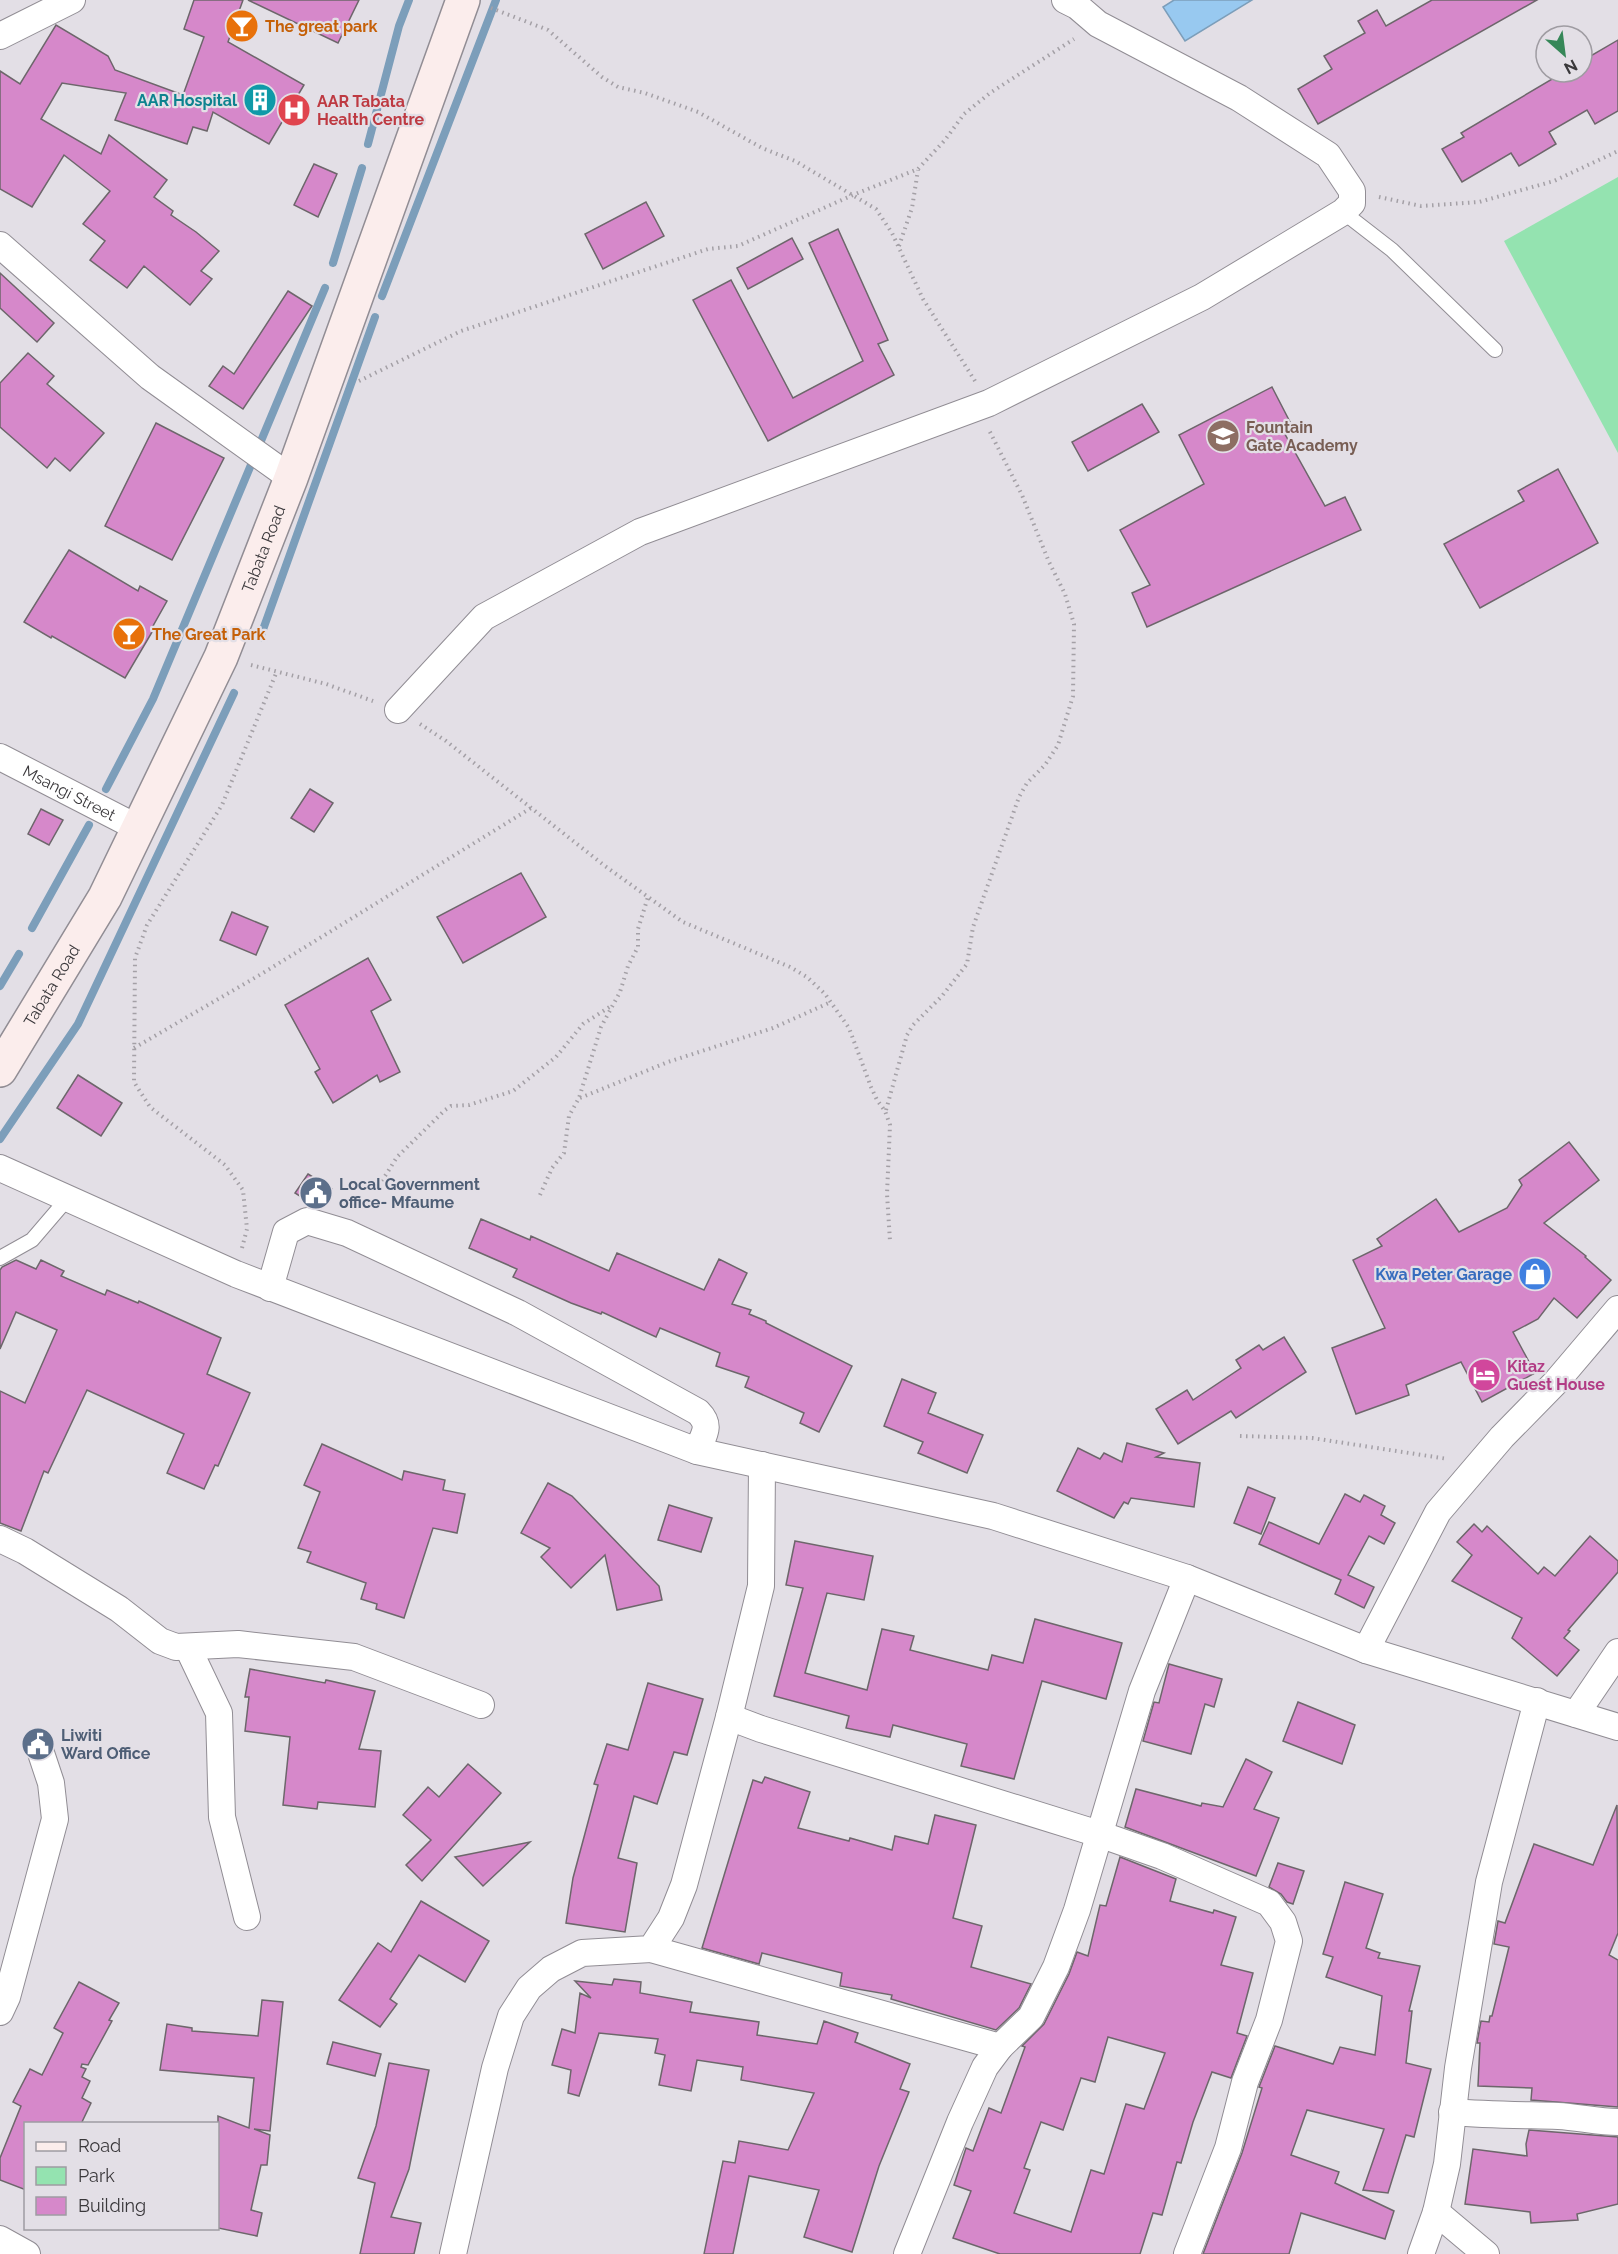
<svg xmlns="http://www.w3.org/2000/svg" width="1618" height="2254" font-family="Raleway,sans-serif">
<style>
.green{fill:#94e3b0}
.water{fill:#98c9f0;stroke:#7c9eba;stroke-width:1.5}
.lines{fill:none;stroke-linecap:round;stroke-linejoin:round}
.stream{stroke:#7c9eba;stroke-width:8}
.building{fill:#d688ca;stroke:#6d666b;stroke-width:1.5;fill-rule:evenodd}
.lane-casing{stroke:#918d94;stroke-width:16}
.street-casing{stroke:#918d94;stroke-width:28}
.secondary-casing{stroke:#918d94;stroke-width:36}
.path{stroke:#a4a0a6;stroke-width:4;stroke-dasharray:1.5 4.5;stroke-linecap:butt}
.lane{stroke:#fff;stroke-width:14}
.street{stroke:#fff;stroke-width:26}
.secondary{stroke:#fbedec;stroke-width:33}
.labels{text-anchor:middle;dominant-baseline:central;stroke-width:4.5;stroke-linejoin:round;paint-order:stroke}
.food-label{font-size:16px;font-weight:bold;fill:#c56008;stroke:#e3dfe6;text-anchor:start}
.culture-label{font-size:16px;font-weight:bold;fill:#0d838f;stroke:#e3dfe6;text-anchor:end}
.health-label{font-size:16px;font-weight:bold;fill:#be3a42;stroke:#e3dfe6;text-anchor:start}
.education-label{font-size:16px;font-weight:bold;fill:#785e54;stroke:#e3dfe6;text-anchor:start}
.street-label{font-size:16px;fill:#3a383b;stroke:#e3dfe6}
.service-label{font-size:16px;font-weight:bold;fill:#4e5e75;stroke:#e3dfe6;text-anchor:start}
.shop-label{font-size:16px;font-weight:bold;fill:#366cbe;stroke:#e3dfe6;text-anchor:end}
.hotel-label{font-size:16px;font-weight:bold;fill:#b23c85;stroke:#e3dfe6;text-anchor:start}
</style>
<rect width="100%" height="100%" fill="#e3dfe6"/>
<path class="green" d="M1618,177v276l-114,-212z"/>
<path class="water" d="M1174,0h78l-67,41 -22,-34z"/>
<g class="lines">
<g class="stream">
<path d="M368,144l31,-118 10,-26"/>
<path d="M333,263l29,-95"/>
<path d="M382,296l114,-296"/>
<path d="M260,638l115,-321"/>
<path d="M106,789l47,-90 172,-411"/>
<path d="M32,928l57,-103"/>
<path d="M0,986l19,-32"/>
<path d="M0,1139l78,-115 156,-331"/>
</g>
</g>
<g class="building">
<path d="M194,0h49l-15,42 76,43 -35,59 -56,-32 -6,19 -14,-4 -6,17 -72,-24 11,-27 -64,-10 -21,36 60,35 8,-19 58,45 -13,17 19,14 -2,4 25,17 23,19 -18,20 11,8 -22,26 -46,-39 -17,22 -37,-28 15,-19 -22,-17 27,-33 -46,-36 -32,52 -32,-18v-118l20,13 36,-59 52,31 7,14 68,25 21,-58 -20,-8z"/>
<path d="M248,0h111l-21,43z"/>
<path d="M1432,0h105l-219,124 -20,-35 34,-20 -8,-13 41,-23 -7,-12 19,-11 9,16z"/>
<path d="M1618,40v71l-23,13 -8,-14 -38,22 7,12 -37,22 -8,-13 -49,29 -20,-33 22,-12 -3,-4 103,-61h18v-11z"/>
<path d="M314,164l23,10 -19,43 -24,-12z"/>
<path d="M646,202l18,34 -61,33 -18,-35z"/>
<path d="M838,229l50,111 -10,4 16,31 -126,66 -75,-141 38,-20 62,118 70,-37 -54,-118z"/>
<path d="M792,238l11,21 -55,30 -11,-21z"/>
<path d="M0,273l54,50 -17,19 -37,-34z"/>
<path d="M288,291l24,15 -69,103 -34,-23 14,-20 11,8z"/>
<path d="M28,353l26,23 -7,8 57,49 -34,38 -15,-13 -8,10 -47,-41v-44z"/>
<path d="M1272,387l18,35 -9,5 44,79 20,-9 16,33 -214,97 -15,-34 18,-8 -30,-55 84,-46 -25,-49z"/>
<path d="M1142,404l17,28 -71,39 -16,-29z"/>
<path d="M156,423l68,35 -52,102 -67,-34z"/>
<path d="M1558,469l40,74 -118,65 -36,-64 80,-43 -6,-10z"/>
<path d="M69,550l69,41 2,-5 27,15 -14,25 2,1 -30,51 -73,-42 -1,2 -27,-16z"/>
<path d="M310,789l23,14 -19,29 -23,-14z"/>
<path d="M41,809l22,11 -14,25 -21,-11z"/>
<path d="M521,873l25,44 -83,46 -26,-46z"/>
<path d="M232,912l36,15 -12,28 -36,-15z"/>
<path d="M368,958l23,42 -20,11 29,61 -20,10 -3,-7 -44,28 -18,-31 5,-3 -35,-64z"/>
<path d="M78,1075l44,28 -21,33 -44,-28z"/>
<path d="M1569,1142l30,38 -55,43 42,33 -1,1 26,23 -34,38 -23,-20 -16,21 -25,13 22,41 -53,29 -21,-40 -55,23 3,10 -53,19 -24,-66 53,-20 -32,-68 29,-14 -5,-7 59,-40 23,33 48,-24 15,-23 -3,-5z"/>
<path d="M308,1174l24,15 -13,19 -24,-15z"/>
<path d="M481,1219l49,21 1,-4 78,35 8,-18 87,37 15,-31 28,14 -15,31 19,6 -2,4 17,7v2l86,43 -33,66 -19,-9 4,-10 -59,-26 4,-10 -33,-11 4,-13 -60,-25 -4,9 -54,-25 -1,2 -30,-11 -58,-26 4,-8 -48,-21z"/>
<path d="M16,1260l20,9 5,-9 23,11 -3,5 44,19 2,-5 31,13 1,-2 82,37 -14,36 43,19 -32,73 -3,-1 -11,24 -37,-16 17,-39 -97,-44 -39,83 -4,-2 -23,60 -21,-8v-132l25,12 32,-73 -41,-18 -16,37v-79l2,-3z"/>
<path d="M1284,1337l22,35 -70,46 -5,-7 -53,33 -22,-35 31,-19 6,10 48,-32 -5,-8 23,-15 4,5z"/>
<path d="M902,1379l34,14 -8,20 55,22 -16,38 -49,-20 5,-11 -39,-16z"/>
<path d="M1127,1443l37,10 -8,4 44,6 -6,44 -63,-9 -3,6 -4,-2 -10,16 -57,-27 21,-43 22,11 4,-6 18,9z"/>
<path d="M322,1444l80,36 2,-9 41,9 -2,10 22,4 -8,39 -24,-5 -29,90 -28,-9 1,-5 -16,-5 5,-16 -59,-21 4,-10 -13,-4 22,-56 -16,-7z"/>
<path d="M548,1483l24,13 87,90 3,14 -45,10 -12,-55 -34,33 -30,-31 9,-9 -29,-15z"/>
<path d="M1248,1487l27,11 -14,36 -27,-11z"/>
<path d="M1345,1494l15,8 4,-7 21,11 -4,9 14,8 -11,21 -15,-8 -21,39 26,12 -10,21 -29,-14 6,-14 -82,-36 10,-22 50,22z"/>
<path d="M669,1505l43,13 -11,34 -43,-12z"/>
<path d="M1474,1524l8,8 5,-6 51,48 6,-7 11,9 35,-40 28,25v11l-50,58 2,1 -6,7 15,12 -22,26 -45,-38 10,-20 -70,-37 20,-26 -15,-13z"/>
<path d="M795,1541l78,15 -9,44 -37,-7 -22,80 62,17 15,-61 32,7 -4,14 78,20 4,-15 31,8 12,-44 87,24 -16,56 -64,-18 -28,98 -53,-13 6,-22 -74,-19 -3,12 -44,-9 3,-12 -75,-20 29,-108 -17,-3z"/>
<path d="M1169,1664l53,15 -8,28 -9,-3 -14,50 -48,-13 11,-39 5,1z"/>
<path d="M250,1669l75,14 1,-3 49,11 -16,58 22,2 -6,56 -57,-5 -1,7 -34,-4 7,-68 -45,-6 4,-34h-4z"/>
<path d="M648,1683l55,16 -16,56 -13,-3 -17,52 -23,-8 -16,62 19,5 -12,69 -59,-9 7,-45 25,-93 -4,-1 13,-40 21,6z"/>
<path d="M1298,1702l57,23 -13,39 -59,-23z"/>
<path d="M1246,1759l26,13 -18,37 25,9 -23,58 -131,-49 11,-38 65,17 1,-3 21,4z"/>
<path d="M468,1764l33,29 -79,88 -16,-16 25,-25 -28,-25 25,-28 11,10z"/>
<path d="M765,1777l45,15 -12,36 51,13 1,-3 42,12 3,-14 33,8 7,-29 41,10 -23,93 29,8 -11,41 60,17 -12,24 -23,22 -105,-31 1,-4 -52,-9 2,-13 -80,-20 -3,11 -57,-16 51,-168 9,3z"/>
<path d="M1617,1805l1,128 -9,22 9,5v147l-87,-7 1,-12 -54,-2 2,-43h-3l4,-22 8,1 1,-6h2l17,-69 -15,-3 4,-23 7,2 29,-79 59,21z"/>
<path d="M530,1842l-47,44 -28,-29z"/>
<path d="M1120,1857l56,22 -6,22 43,12 1,-3 22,7 -15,48 32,8 -16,60 10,3 -16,42 -19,-6 -19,50 -12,41 -4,-1 -15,53 -9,-2 -13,41h-140l-47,-16 18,-47 -17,-6 12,-37 7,3 16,-43 12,5 24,-66 -3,-1 22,-22 25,-50 8,-22 11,4 12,-51 6,1zM1108,2037l57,16 -21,56 -18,-5 -22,70 -13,-4 -20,62 -57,-19 16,-43 -6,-2 17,-46 22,8 18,-52 14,4z"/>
<path d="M1278,1863l26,8 -11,33 -6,-2 -6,-8 -12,-7z"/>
<path d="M1345,1882l38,12 -17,54 14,5 -2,5 42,8 -11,45h3l-6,52 25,6 -17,68 -8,-2 -18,58 -25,-3 21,-61 -77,-19 -16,45 48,17 -4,11 59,28 -9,28 -84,-26 -12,41h-86l39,-101 20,-65 -3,-1 16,-41 58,18 7,-17 35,8 7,-59 -56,-19 7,-20 -10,-3z"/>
<path d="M421,1901l68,40 -24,41 -46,-27 -29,44 7,5 -17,23 -41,-27 39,-57 13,9z"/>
<path d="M614,1979l27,3 -1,11 52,9 -2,10 69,10 -2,13 60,9 7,-23 34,12 -3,9 55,22 -10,25 9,3 -30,74 -27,86 -48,-15 15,-47 -70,-14 -16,78h-29l19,-93 12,2 4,-22 49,9 26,-57 -73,-13 2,-13 -46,-7 -6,31 -32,-6 6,-30 -10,-2 3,-14 -59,-6 -20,63 -11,-3 3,-23 -19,-5 10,-36 13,4 5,-40 11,5 -16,-17 37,4z"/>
<path d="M79,1982l40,21 -10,17 3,1 -24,44 -6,-1 -1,3 5,2 -4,8 8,4 -8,17 9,5 -10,21h-55v66l-26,-10v-22l21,-52 -8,-4 17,-33 12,6 21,-42 -9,-5z"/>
<path d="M262,2000l21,2 -13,129 -16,-2 16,6 -3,30h-6l-10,45 11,3 -5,23 -39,-8v-112l31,12 5,-50 -94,-8 7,-46 25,4v3l66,5z"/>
<path d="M333,2042l48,12 -6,22 -48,-12z"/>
<path d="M389,2063l40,7 -20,99 -18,48 30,6 -7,31h-54l15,-71 -17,-5 18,-52z"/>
<path d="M1529,2130l89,7v67l-41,10 1,6 -47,3 -1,-11 -65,-8 8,-55 54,7 -1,-12z"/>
</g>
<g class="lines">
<g class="lane-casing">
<g id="lane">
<path d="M1343,212l49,38 103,100"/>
<path d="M0,1258l32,-18 36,-42"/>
</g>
</g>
<g class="street-casing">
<g id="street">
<path d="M0,36l72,-36"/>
<path d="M0,245l150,132 141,101"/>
<path d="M398,710l86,-93 156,-85 349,-129 213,-106 141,-85 9,-9v-12l-24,-36 -89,-57 -141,-74 -21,-18 -12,-6"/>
<path id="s1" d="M0,757l138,71"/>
<path d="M0,1168l236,106 461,177 296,65 194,62 179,72 252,77"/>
<path d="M270,1288l16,-56 21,-11 40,12 171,80 180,99c14,14 6,22 -1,39"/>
<path d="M0,1539l25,12 94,58 41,32 16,6 62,-3 116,13 127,48"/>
<path d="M188,1648l31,65 3,104 25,100"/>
<path d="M1366,1650l72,-138 64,-75 54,-55 62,-73"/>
<path d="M1576,1714l42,-62"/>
<path d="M729,1717l32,12 338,105 63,22 107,47 14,19 6,19 -20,79 -24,62 -17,66 -41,106"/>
<path d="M651,1949l349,98"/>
<path d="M0,2012l7,-15 48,-178 -4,-36 -10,-30"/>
<path d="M1452,2112c35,3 71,3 106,4 20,1 40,6 60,6"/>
<path d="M1436,2212l50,42"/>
<path d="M0,2239l27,15"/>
<path d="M453,2254l42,-186 16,-52 18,-28 22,-19 31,-16 69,-4 20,-31 13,-33 45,-168 32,-131 1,-121"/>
<path d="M907,2254l53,-132 25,-55 15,-20 31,-30 25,-50 21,-57 65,-219 45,-113"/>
<path d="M1421,2254l15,-42 11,-48 11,-96 31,-186 48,-181"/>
</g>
</g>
<g class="secondary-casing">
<g id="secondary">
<path id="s2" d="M0,1070l105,-173 116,-240 70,-179 172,-478"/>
</g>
</g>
<g class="path">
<path d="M491,8l57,22 54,47 16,10 27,6 53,19 64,36 33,13 81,48 16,24 31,66 52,82"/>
<path d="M1379,197l42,9 58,-4 75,-21 64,-30"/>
<path d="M899,246l13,-38 6,-38"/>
<path d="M359,381l102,-50 247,-82 30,-3 115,-51 65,-26 27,-29 19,-26 26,-21 84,-54"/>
<path d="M251,665l75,19 47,17"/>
<path d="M420,724l26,17 159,125 78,56 107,45 17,10 18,17 24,34 22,59 6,13 8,11 5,14 -3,69 3,47"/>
<path d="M134,1048l129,-75 268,-165"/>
<path d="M580,1098l88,-36 105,-34 58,-26"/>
<path d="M886,1110l21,-75 6,-10 29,-29 25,-32 6,-37 46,-130 8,-14 18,-18 13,-20 15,-49 1,-72 -9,-30 -16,-32 -27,-67 -33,-65"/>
<path d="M382,1181l15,-24 48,-47 6,-4 18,-1 44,-14 43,-34 27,-33 28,-18"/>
<path d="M540,1195l12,-27 12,-15 5,-37 10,-18 22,-71 19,-35 8,-26 10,-19v-18l10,-32"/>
<path d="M242,1248l5,-19 -4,-39 -18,-25 -75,-58 -16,-25 1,-124 12,-33 75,-120 55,-134"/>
<path d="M1240,1436l72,2 136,21"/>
</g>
<use href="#lane" class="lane"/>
<use href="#street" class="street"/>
<use href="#secondary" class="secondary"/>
</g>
<defs>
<g id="bar-disc" transform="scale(1.725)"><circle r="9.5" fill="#e8710a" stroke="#e3dfe6"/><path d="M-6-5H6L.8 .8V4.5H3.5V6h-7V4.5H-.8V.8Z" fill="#fff"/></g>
<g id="building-disc" transform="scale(1.725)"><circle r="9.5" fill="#0f9aa8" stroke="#e3dfe6"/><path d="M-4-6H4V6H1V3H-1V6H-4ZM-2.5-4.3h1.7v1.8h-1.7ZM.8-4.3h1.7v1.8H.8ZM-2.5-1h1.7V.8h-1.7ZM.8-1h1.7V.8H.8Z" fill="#fff"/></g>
<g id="hospital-disc" transform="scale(1.725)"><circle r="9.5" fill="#e0444e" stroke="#e3dfe6"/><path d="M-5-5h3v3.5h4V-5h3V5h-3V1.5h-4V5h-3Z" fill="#fff"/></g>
<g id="school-disc" transform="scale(1.725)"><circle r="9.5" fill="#8d6e63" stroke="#e3dfe6"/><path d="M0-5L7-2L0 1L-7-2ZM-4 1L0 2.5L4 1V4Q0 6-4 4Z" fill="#fff"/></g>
<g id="civic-disc" transform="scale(1.725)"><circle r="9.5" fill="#5c6f8a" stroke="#e3dfe6"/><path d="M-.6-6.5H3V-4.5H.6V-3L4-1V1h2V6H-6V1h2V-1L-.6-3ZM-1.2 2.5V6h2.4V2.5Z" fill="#fff"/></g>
<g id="shop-disc" transform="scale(1.725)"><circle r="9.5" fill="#3f7fe0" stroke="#e3dfe6"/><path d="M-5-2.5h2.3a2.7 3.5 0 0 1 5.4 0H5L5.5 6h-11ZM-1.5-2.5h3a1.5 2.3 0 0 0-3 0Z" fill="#fff"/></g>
<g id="hotel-disc" transform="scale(1.725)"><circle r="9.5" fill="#d1479c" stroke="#e3dfe6"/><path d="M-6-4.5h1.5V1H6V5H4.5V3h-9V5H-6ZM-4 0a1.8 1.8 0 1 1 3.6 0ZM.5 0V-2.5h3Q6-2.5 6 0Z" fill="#fff"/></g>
</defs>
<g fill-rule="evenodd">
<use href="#bar-disc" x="242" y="26"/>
<use href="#building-disc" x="260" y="100"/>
<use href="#hospital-disc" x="294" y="110"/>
<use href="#school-disc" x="1223" y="436"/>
<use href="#bar-disc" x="129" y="634"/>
<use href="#civic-disc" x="316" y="1193"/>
<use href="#shop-disc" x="1535" y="1274"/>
<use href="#hotel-disc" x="1484" y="1375"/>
<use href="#civic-disc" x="38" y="1744"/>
</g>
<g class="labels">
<g class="food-label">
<text x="265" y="26">The great park</text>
<text x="152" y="634">The Great Park</text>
</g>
<g class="culture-label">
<text x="237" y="100">AAR Hospital</text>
</g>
<g class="health-label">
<text x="317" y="101">AAR Tabata<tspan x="317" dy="18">Health Centre</tspan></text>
</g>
<g class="education-label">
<text x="1246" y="427">Fountain<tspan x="1246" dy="18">Gate Academy</tspan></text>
</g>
<g class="street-label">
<text stroke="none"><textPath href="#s2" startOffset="585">Tabata Road</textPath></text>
<text stroke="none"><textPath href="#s1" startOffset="78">Msangi Street</textPath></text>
<text stroke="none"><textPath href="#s2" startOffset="99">Tabata Road</textPath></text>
</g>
<g class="service-label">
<text x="339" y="1184">Local Government<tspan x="339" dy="18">office- Mfaume</tspan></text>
<text x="61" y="1735">Liwiti<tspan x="61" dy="18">Ward Office</tspan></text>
</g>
<g class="shop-label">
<text x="1512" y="1274">Kwa Peter Garage</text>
</g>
<g class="hotel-label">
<text x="1507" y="1366">Kitaz<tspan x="1507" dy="18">Guest House</tspan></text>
</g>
</g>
<rect x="24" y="2122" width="195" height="108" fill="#e3dfe6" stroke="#9f9ca2" stroke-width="1.5"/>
<rect x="36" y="2142" width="30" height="9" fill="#fbedec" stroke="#9f9ca2" stroke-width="1.5"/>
<text x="78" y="2152" font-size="18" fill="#3a383b">Road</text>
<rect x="36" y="2167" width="30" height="18" fill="#94e3b0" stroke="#9f9ca2" stroke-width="1.5"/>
<text x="78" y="2182" font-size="18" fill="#3a383b">Park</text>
<rect x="36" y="2197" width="30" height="18" fill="#d688ca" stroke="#9f9ca2" stroke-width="1.5"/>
<text x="78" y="2212" font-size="18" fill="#3a383b">Building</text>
<g transform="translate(1564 54) rotate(152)"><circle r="28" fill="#e3dfe6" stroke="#9f9ca2" stroke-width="1.5"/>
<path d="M0-4.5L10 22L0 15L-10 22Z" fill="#368758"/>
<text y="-9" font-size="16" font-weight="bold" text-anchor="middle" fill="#3a383b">N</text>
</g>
</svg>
